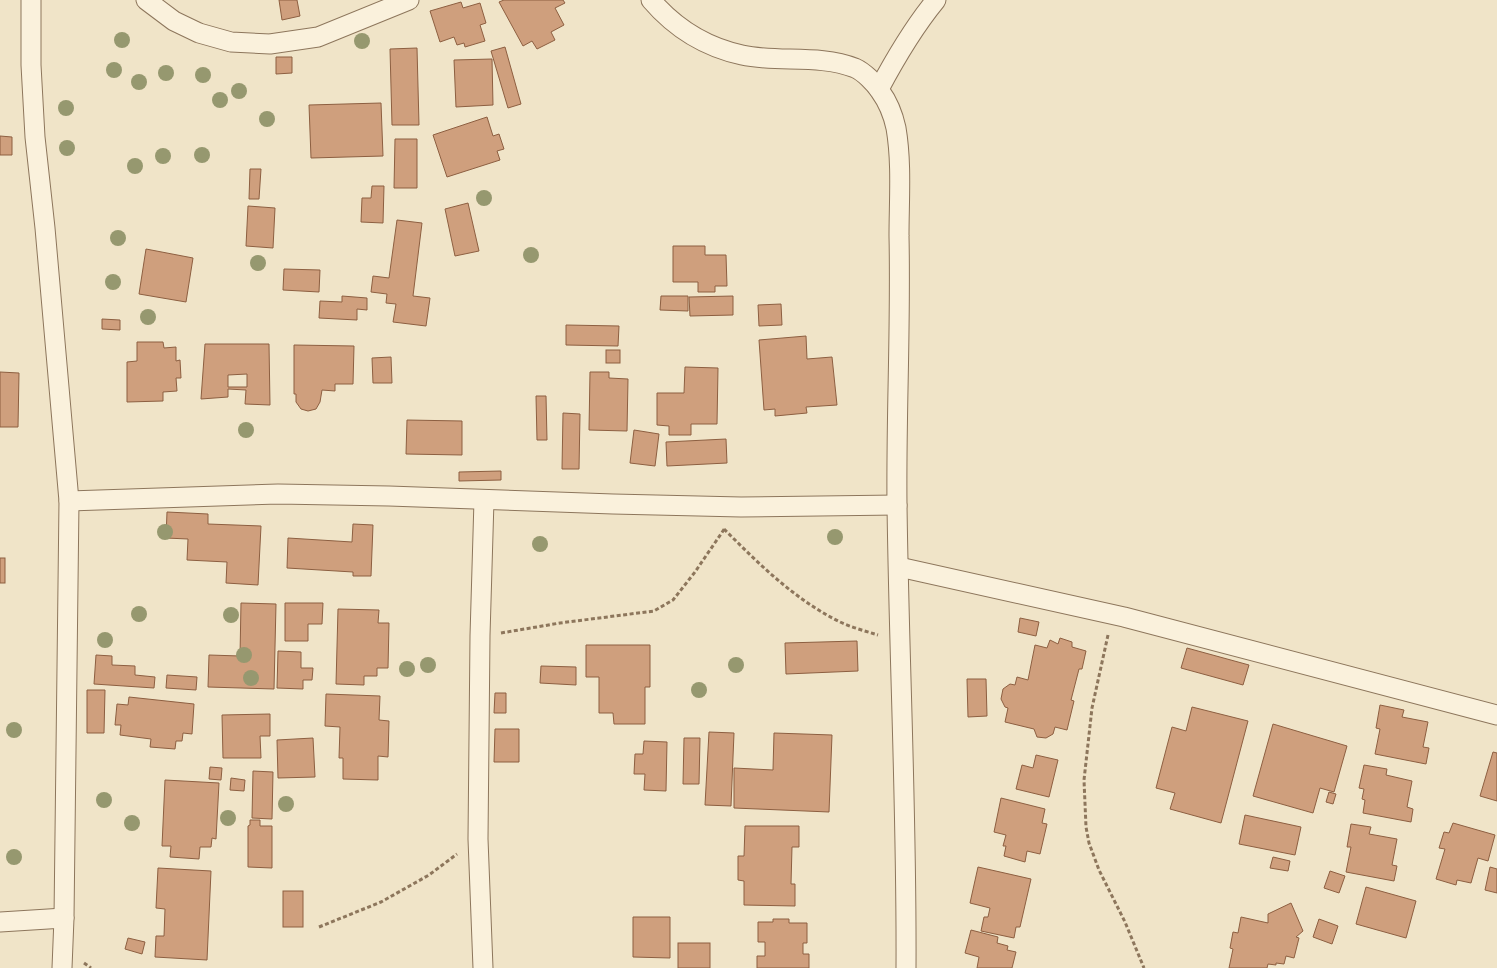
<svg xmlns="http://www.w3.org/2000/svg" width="1497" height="968" font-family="'Roboto Serif',serif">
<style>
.building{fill:#cf9f7d;stroke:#8d5f41;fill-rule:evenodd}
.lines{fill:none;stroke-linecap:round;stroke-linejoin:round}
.minor-casing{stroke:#8d765c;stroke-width:21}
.path{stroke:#8d765c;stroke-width:3;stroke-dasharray:4 2.5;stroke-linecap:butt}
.minor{stroke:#faf1dc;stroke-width:19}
.tree{fill:#96986f}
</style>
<rect width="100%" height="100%" fill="#f0e4c8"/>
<g class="building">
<path d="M279,0h18l3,16 -18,4z"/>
<path d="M504,0h59l2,3 -10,5 9,17 -13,7 4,8 -18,9 -5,-8 -9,5 -24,-44z"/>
<path d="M461,2l2,6 17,-5 6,20 -6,2 5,16 -20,6 -1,-4 -7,2 -3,-8 -14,5 -10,-31z"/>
<path d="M505,47l16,57 -13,4 -17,-57z"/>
<path d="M417,48l2,77h-27l-2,-76z"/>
<path d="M276,57h16v16l-16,1z"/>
<path d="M492,59l1,46 -37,2 -2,-47z"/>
<path d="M381,103l2,53 -72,2 -2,-53z"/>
<path d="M487,117l6,19 6,-2 5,15 -7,2 3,9 -53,17 -14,-42z"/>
<path d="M0,136l12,1v18h-12z"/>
<path d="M395,139h22v49h-23z"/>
<path d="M250,169h11l-2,30h-10z"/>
<path d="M372,186h12l-1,37 -22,-1 1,-24h9z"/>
<path d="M468,203l11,48 -24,5 -10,-47z"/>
<path d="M248,206l27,2 -2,40 -27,-2z"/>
<path d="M397,220l25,3 -9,73 17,2 -4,28 -33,-4 3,-18 -10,-1 1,-9 -16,-2 2,-16 16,2z"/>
<path d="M673,246h32v9h21l1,31h-12v6h-17v-10h-25z"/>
<path d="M146,249l47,9 -7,44 -47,-8z"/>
<path d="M284,269l36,1 -1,22 -36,-2z"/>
<path d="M342,296l25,2v12l-10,-1v11l-38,-2 1,-17 22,1z"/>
<path d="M661,296h27v15l-28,-1z"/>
<path d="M733,296v19l-43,1 -1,-19z"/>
<path d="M781,304l1,21 -23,1 -1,-21z"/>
<path d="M102,319l18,1v10l-18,-1z"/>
<path d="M566,325l53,1 -1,20 -52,-1z"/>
<path d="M806,336l1,23 25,-2 5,48 -31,2 1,6 -32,3v-7l-11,1 -5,-70z"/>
<path d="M137,342h26l1,6 12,-1v14l4,-1 1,18h-5l1,13 -14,1v9l-36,1v-40l10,-1z"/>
<path d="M205,344h64l1,61 -25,-1 1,-14 -18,-1v8l-27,2zM247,374v13h-19v-12z"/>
<path d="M294,345l60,1 -1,38h-18v7l-13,-1 -2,12 -4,7 -8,2 -7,-2 -5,-7v-8h-2z"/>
<rect x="606" y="350" width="14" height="13"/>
<path d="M391,357l1,26h-19l-1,-25z"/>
<path d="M685,367l33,1 -1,56h-26v11h-22v-9l-12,-1v-32h27z"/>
<path d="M0,372l19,1 -1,54h-18z"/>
<path d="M590,372h19v6l19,1 -1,52 -38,-1z"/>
<path d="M536,396h10l1,44h-10z"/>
<path d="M563,413l17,1 -1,55h-17z"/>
<path d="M407,420l55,1v34l-56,-1z"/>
<path d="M634,430l25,4 -4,32 -25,-3z"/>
<path d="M726,439l1,24 -60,3 -1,-24z"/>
<path d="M501,471v9l-42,1v-9z"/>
<path d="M167,512l41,2v10l53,2 -3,59 -32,-2 1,-21 -40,-2 1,-21 -22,-1z"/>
<path d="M353,524l20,1 -2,51h-18v-4l-66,-4 1,-30 64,4z"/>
<rect x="0" y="558" width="5" height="25"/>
<path d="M241,603l35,1 -2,85 -66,-2 1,-32 31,1z"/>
<path d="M285,603h38l-1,21h-14v17h-23z"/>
<path d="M338,609l41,1 -1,13h11l-1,45h-11v8h-13v9l-28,-1z"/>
<path d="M1020,618l19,4 -3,14 -18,-4z"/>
<path d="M1060,638l12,4v5l14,4 -4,18h-3l-8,31 3,1 -7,29 -12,-3 -2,7 -7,4 -9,-1 -3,-8 -29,-7 3,-14 -3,-1 -4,-8 2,-10 7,-5 5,1 2,-8 11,3 7,-35 12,3 3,-8 8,4z"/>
<path d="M857,641l1,30 -72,3 -1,-31z"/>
<path d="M586,645h64v42h-5v37h-31l-1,-11h-14v-36h-13z"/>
<path d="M1187,648l62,17 -6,20 -62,-17z"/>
<path d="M278,651l23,1v16h12l-1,12h-9v9l-26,-1z"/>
<path d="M96,655l16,1v9l23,1v9l20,2 -1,11 -60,-4z"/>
<path d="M541,666l35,1v18l-36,-2z"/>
<path d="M167,675l30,2 -1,13 -30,-2z"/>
<path d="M967,679h19l1,37 -19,1z"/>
<path d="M87,690h18l-1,43h-17z"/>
<path d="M495,693h11v20h-12z"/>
<path d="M326,694l54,2 -1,24 10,1 -1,36 -10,-1v24l-35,-1v-21h-4l1,-31 -15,-1z"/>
<path d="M129,697l65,7 -2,30 -9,-1 -1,8h-6l-1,8 -25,-2 1,-8 -31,-4 1,-10h-6l2,-21 11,1z"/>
<path d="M1380,705l24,5 -2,7 26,5 -5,25 6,1 -3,16 -51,-10 5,-25 -4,-1z"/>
<path d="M1192,707l56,14 -27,102 -51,-14 5,-16 -19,-5 16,-61 14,4z"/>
<path d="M270,714v22h-10l1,22h-38l-1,-43z"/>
<path d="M1273,724l74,22 -13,46 -14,-4 -7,25 -60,-17z"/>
<path d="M495,729h24v33h-25z"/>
<path d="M709,732l25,1 -3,73 -26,-1z"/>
<path d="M774,733l58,2 -3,77 -95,-4v-40l39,2z"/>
<path d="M313,738l2,39 -37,1 -1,-38z"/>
<path d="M684,738h16l-1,46h-16z"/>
<path d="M644,741l23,1 -1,49 -22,-1 1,-16h-11l1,-20h8z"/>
<path d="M1493,752l4,1v48l-17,-5z"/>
<path d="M1036,755l22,5 -9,37 -33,-8 6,-24 11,3z"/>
<path d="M1364,765l23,4 -1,6 26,6 -5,26 6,2 -2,13 -48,-9 2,-13 -3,-1 2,-10 -5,-1z"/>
<path d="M210,767l12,1 -1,12 -12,-1z"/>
<path d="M253,771l20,1 -1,47 -20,-1z"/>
<path d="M231,778l14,2 -1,11 -14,-1z"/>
<path d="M165,780l54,3 -3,56 -4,-1 -1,9h-11l-1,12 -29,-2 1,-11h-9z"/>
<path d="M1329,792l7,2 -3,10 -7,-2z"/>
<path d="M1001,798l44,11 -3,14 5,1 -7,30 -13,-3 -2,11 -21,-6 2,-10h-3l3,-11 -12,-3z"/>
<path d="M1245,815l56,12 -6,28 -56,-11z"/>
<path d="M250,820h10v6h12v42l-24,-1v-41l2,-1z"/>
<path d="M1453,823l42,12 -7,26 -10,-3 -7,25 -14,-3 -1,5 -20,-6 9,-30 -6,-1 5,-16 5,1z"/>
<path d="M1351,824l20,3 -2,7 28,5 -5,26 5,1 -3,15 -48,-9 5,-25h-4z"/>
<path d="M745,826h54v21h-7l-1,37h4v22l-51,-1v-24l-6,-1v-24h6z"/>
<path d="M1273,857l17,4 -2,10 -18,-3z"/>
<path d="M978,867l53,12 -11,48h-4l-2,11 -33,-7 3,-14h4l2,-9 -20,-5z"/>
<path d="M1490,867l7,2v24l-12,-3z"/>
<path d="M158,868l53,3 -4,89 -52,-3 1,-21h8l1,-27 -9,-1z"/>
<path d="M1330,871l15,5 -6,17 -15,-5z"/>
<path d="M1366,887l50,14 -10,37 -50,-14z"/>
<rect x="283" y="891" width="20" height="36"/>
<path d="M1291,903l12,28 -7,6 3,1 -5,20 -8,-2 -2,8 -8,-1v2l-8,-1 -1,4h-38l4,-19 -3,-1 3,-16 5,1 3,-16 27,6v-9z"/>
<path d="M633,917h37v41l-37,-1z"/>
<path d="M773,919h16v4h18v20h-4v11h6v14h-52v-12h8v-14h-7v-20h15z"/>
<path d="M1319,919l19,7 -6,18 -19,-7z"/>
<path d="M971,930l27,7 -1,6 11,3 -1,4 9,2 -4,16h-35l2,-11 -14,-4z"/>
<path d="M128,938l17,4 -3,12 -17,-5z"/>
<rect x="678" y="943" width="32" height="25"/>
</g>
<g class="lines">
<g class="minor-casing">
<g id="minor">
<path d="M31,0v65l4,72 10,91 24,273 -5,417 -2,50"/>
<path d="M146,0l28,21 25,12 32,9 39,2 48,-7 91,-37"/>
<path d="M651,0c24,28 54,47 91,55 36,8 77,-1 113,13 9,4 20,15 25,23 8,11 13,23 16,37 6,35 3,73 3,108 2,90 -3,179 -2,269 2,154 10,309 9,463"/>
<path d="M879,89c17,-32 34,-61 57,-89"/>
<path d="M69,501l209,-7 111,2 224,8 128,3 156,-2"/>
<path d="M899,567l225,50 373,98"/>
<path d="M0,922l64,-4"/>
<path d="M483,968l-5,-129 2,-203 4,-136"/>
</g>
</g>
<g class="path">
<path d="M724,529c35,35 69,69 114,92 12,6 27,10 40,14"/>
<path d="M501,633l59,-10 94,-12 19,-11 22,-28 30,-44"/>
<path d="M1108,635l-16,73 -8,72 2,47 3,16 10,27 26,52 19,46"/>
<path d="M319,927l62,-25 48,-27 28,-21"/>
<path d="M84,963l7,5"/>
</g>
<use href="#minor" class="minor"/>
</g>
<g class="tree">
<circle cx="122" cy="40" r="8"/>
<circle cx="362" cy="41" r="8"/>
<circle cx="114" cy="70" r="8"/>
<circle cx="166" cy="73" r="8"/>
<circle cx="203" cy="75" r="8"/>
<circle cx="139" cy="82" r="8"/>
<circle cx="239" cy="91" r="8"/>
<circle cx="220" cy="100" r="8"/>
<circle cx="66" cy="108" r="8"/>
<circle cx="267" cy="119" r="8"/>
<circle cx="67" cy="148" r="8"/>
<circle cx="202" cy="155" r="8"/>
<circle cx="163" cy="156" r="8"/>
<circle cx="135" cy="166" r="8"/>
<circle cx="484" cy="198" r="8"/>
<circle cx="118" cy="238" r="8"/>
<circle cx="531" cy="255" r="8"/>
<circle cx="258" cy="263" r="8"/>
<circle cx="113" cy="282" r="8"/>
<circle cx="148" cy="317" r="8"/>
<circle cx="246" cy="430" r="8"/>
<circle cx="165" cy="532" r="8"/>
<circle cx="835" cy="537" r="8"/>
<circle cx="540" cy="544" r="8"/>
<circle cx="139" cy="614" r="8"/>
<circle cx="231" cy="615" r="8"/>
<circle cx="105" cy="640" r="8"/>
<circle cx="244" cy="655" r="8"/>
<circle cx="428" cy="665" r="8"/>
<circle cx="736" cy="665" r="8"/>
<circle cx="407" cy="669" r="8"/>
<circle cx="251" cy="678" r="8"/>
<circle cx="699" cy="690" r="8"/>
<circle cx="14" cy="730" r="8"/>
<circle cx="104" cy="800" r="8"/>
<circle cx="286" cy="804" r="8"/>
<circle cx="228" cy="818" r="8"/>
<circle cx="132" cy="823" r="8"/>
<circle cx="14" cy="857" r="8"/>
</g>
</svg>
